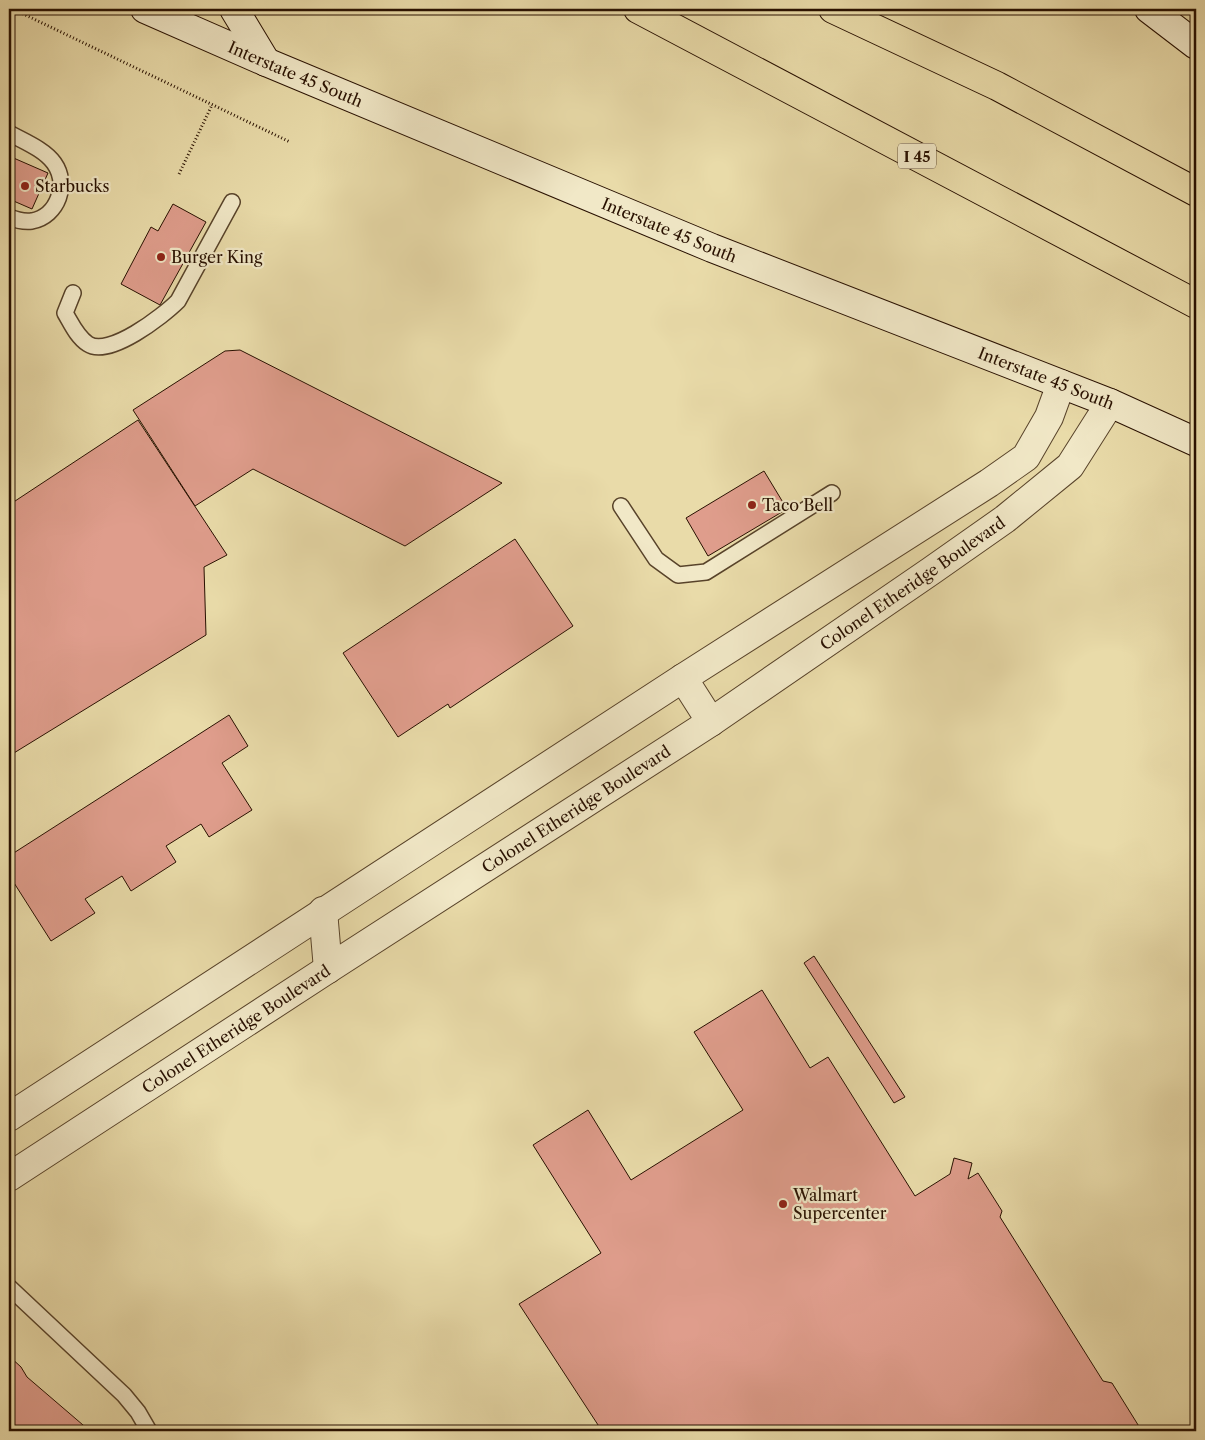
<svg xmlns="http://www.w3.org/2000/svg" width="1205" height="1440" font-family="'Libre Caslon Text',serif">
<style>
.building{fill:#df9d8c;stroke:#281000}
.lines{fill:none;stroke-linecap:round;stroke-linejoin:round}
.lane-casing{stroke:#58432a;stroke-width:18}
.street-casing{stroke:#58432a;stroke-width:30}
.secondary-casing{stroke:#281000;stroke-width:30}
.highway-casing{stroke:#281000;stroke-width:30}
.path{stroke:#281000;stroke-width:3;stroke-dasharray:1 2.5;stroke-linecap:butt}
.lane{stroke:#f1e8c7;stroke-width:15}
.street{stroke:#f1e8c7;stroke-width:28}
.secondary{stroke:#f1e8c7;stroke-width:28}
.highway{stroke:#e9dba9;stroke-width:28}
.poi-dot{fill:#8f2418;stroke:#f1e8c7;stroke-width:2}
.labels{text-anchor:middle;dominant-baseline:central;stroke-width:4.5;stroke-linejoin:round;paint-order:stroke}
.shield{fill:#f1e8c7;stroke:#64513c;stroke-width:1}
.shield-label{font-size:15px;font-weight:bold;fill:#281000}
.street-label{font-size:16px;fill:#281000;stroke:#f1e8c7}
.poi-label{font-size:16px;fill:#281000;stroke:#f1e8c7;text-anchor:start}
</style>
<rect width="100%" height="100%" fill="#e9dba9"/>
<filter id="stains"><feTurbulence type="fractalNoise" baseFrequency=".004" numOctaves="4"/><feColorMatrix values="0 0 0 0 .2 0 0 0 0 .09 0 0 0 0 .02 0 0 0 .5 -.17"/></filter>
<radialGradient id="worn" r=".72"><stop offset=".6" stop-color="#630" stop-opacity="0"/><stop offset="1" stop-color="#630" stop-opacity=".3"/></radialGradient>
<g class="building">
<path d="M9,156l39,17 -16,36 -23,-10z"/>
<path d="M173,204l33,18 -46,83 -39,-21 30,-57 7,4z"/>
<path d="M240,350l262,133 -97,63 -152,-77 -58,37 -62,-96 92,-59z"/>
<path d="M138,420l89,135 -23,12 2,68 -197,121v-251z"/>
<path d="M764,471l23,38 -79,47 -22,-38z"/>
<path d="M515,539l58,87 -123,82 -2,-4 -50,33 -55,-84z"/>
<path d="M229,715l19,31 -26,17 30,47 -43,27 -8,-13 -35,22 10,16 -45,29 -9,-15 -37,23 10,14 -44,28 -42,-66v-19z"/>
<path d="M814,956l91,141 -11,6 -90,-140z"/>
<path d="M762,990l48,78 18,-11 87,139 35,-22 4,-16 18,5 -4,16 10,-6 24,38 -2,6 103,164 9,2 28,45 -1,3h-537l-83,-127 82,-51 -68,-108 55,-35 43,70 112,-70 -49,-78z"/>
<path d="M9,1356l12,11 6,10 63,54h-81z"/>
</g>
<g class="lines">
<g class="lane-casing">
<g id="lane">
<path d="M9,133c14,8 35,16 45,30 15,21 4,53 -22,58 -9,1 -16,-1 -23,-4"/>
<path d="M73,293l-8,20c6,10 12,24 23,31 21,14 75,-28 90,-43l54,-99"/>
<path d="M621,506l35,53 22,16 28,-3 126,-79"/>
<path d="M9,1287l115,108 14,17 11,19"/>
</g>
</g>
<g class="street-casing">
<g id="street">
<path d="M683,678l28,44"/>
<path d="M323,911l5,58"/>
<path d="M9,1117l674,-439 306,-195 37,-26 23,-40 12,-33"/>
<path id="s1" d="M9,1177l319,-208 383,-247 220,-151 74,-52 65,-53 40,-63"/>
</g>
</g>
<g class="secondary-casing">
<g id="secondary">
<path id="s2" d="M145,9l121,53 446,186 398,155 86,39"/>
<path d="M234,9l32,53"/>
<path d="M1149,9l47,36"/>
</g>
</g>
<g class="highway-casing">
<g id="highway">
<path d="M638,9l558,295"/>
<path d="M833,9l164,77 199,106"/>
</g>
</g>
<g class="path">
<path d="M13,9l277,133"/>
<path d="M179,174l33,-69"/>
</g>
<use href="#lane" class="lane"/>
<use href="#street" class="street"/>
<use href="#secondary" class="secondary"/>
<use href="#highway" class="highway"/>
</g>
<g class="poi-dot">
<circle cx="25" cy="186" r="5"/>
<circle cx="161" cy="257" r="5"/>
<circle cx="752" cy="505" r="5"/>
<circle cx="783" cy="1204" r="5"/>
</g>
<g class="labels">
<rect class="shield" x="898" y="143.5" width="38" height="25" rx="4"/>
<g class="shield-label">
<text x="917" y="156">I 45</text>
</g>
<g class="street-label">
<text stroke="none"><textPath href="#s2" startOffset="164">Interstate 45 South</textPath></text>
<text stroke="none"><textPath href="#s2" startOffset="569">Interstate 45 South</textPath></text>
<text stroke="none"><textPath href="#s2" startOffset="974">Interstate 45 South</textPath></text>
<text stroke="none"><textPath href="#s1" startOffset="1081">Colonel Etheridge Boulevard</textPath></text>
<text stroke="none"><textPath href="#s1" startOffset="676">Colonel Etheridge Boulevard</textPath></text>
<text stroke="none"><textPath href="#s1" startOffset="271">Colonel Etheridge Boulevard</textPath></text>
</g>
<g class="poi-label">
<text x="35" y="186">Starbucks</text>
<text x="171" y="257">Burger King</text>
<text x="762" y="505">Taco Bell</text>
<text x="793" y="1195">Walmart<tspan x="793" dy="18">Supercenter</tspan></text>
</g>
</g>
<rect width="1205" height="1440" fill="none" stroke="#e9dba9" stroke-width="30"/>
<rect x="10" y="10" width="1185" height="1420" fill="none" stroke="#281000" stroke-width="2.5"/>
<rect x="15" y="15" width="1175" height="1410" fill="none" stroke="#281000"/>
<rect width="100%" height="100%" filter="url(#stains)"/>
<rect width="100%" height="100%" fill="url(#worn)"/>
</svg>
